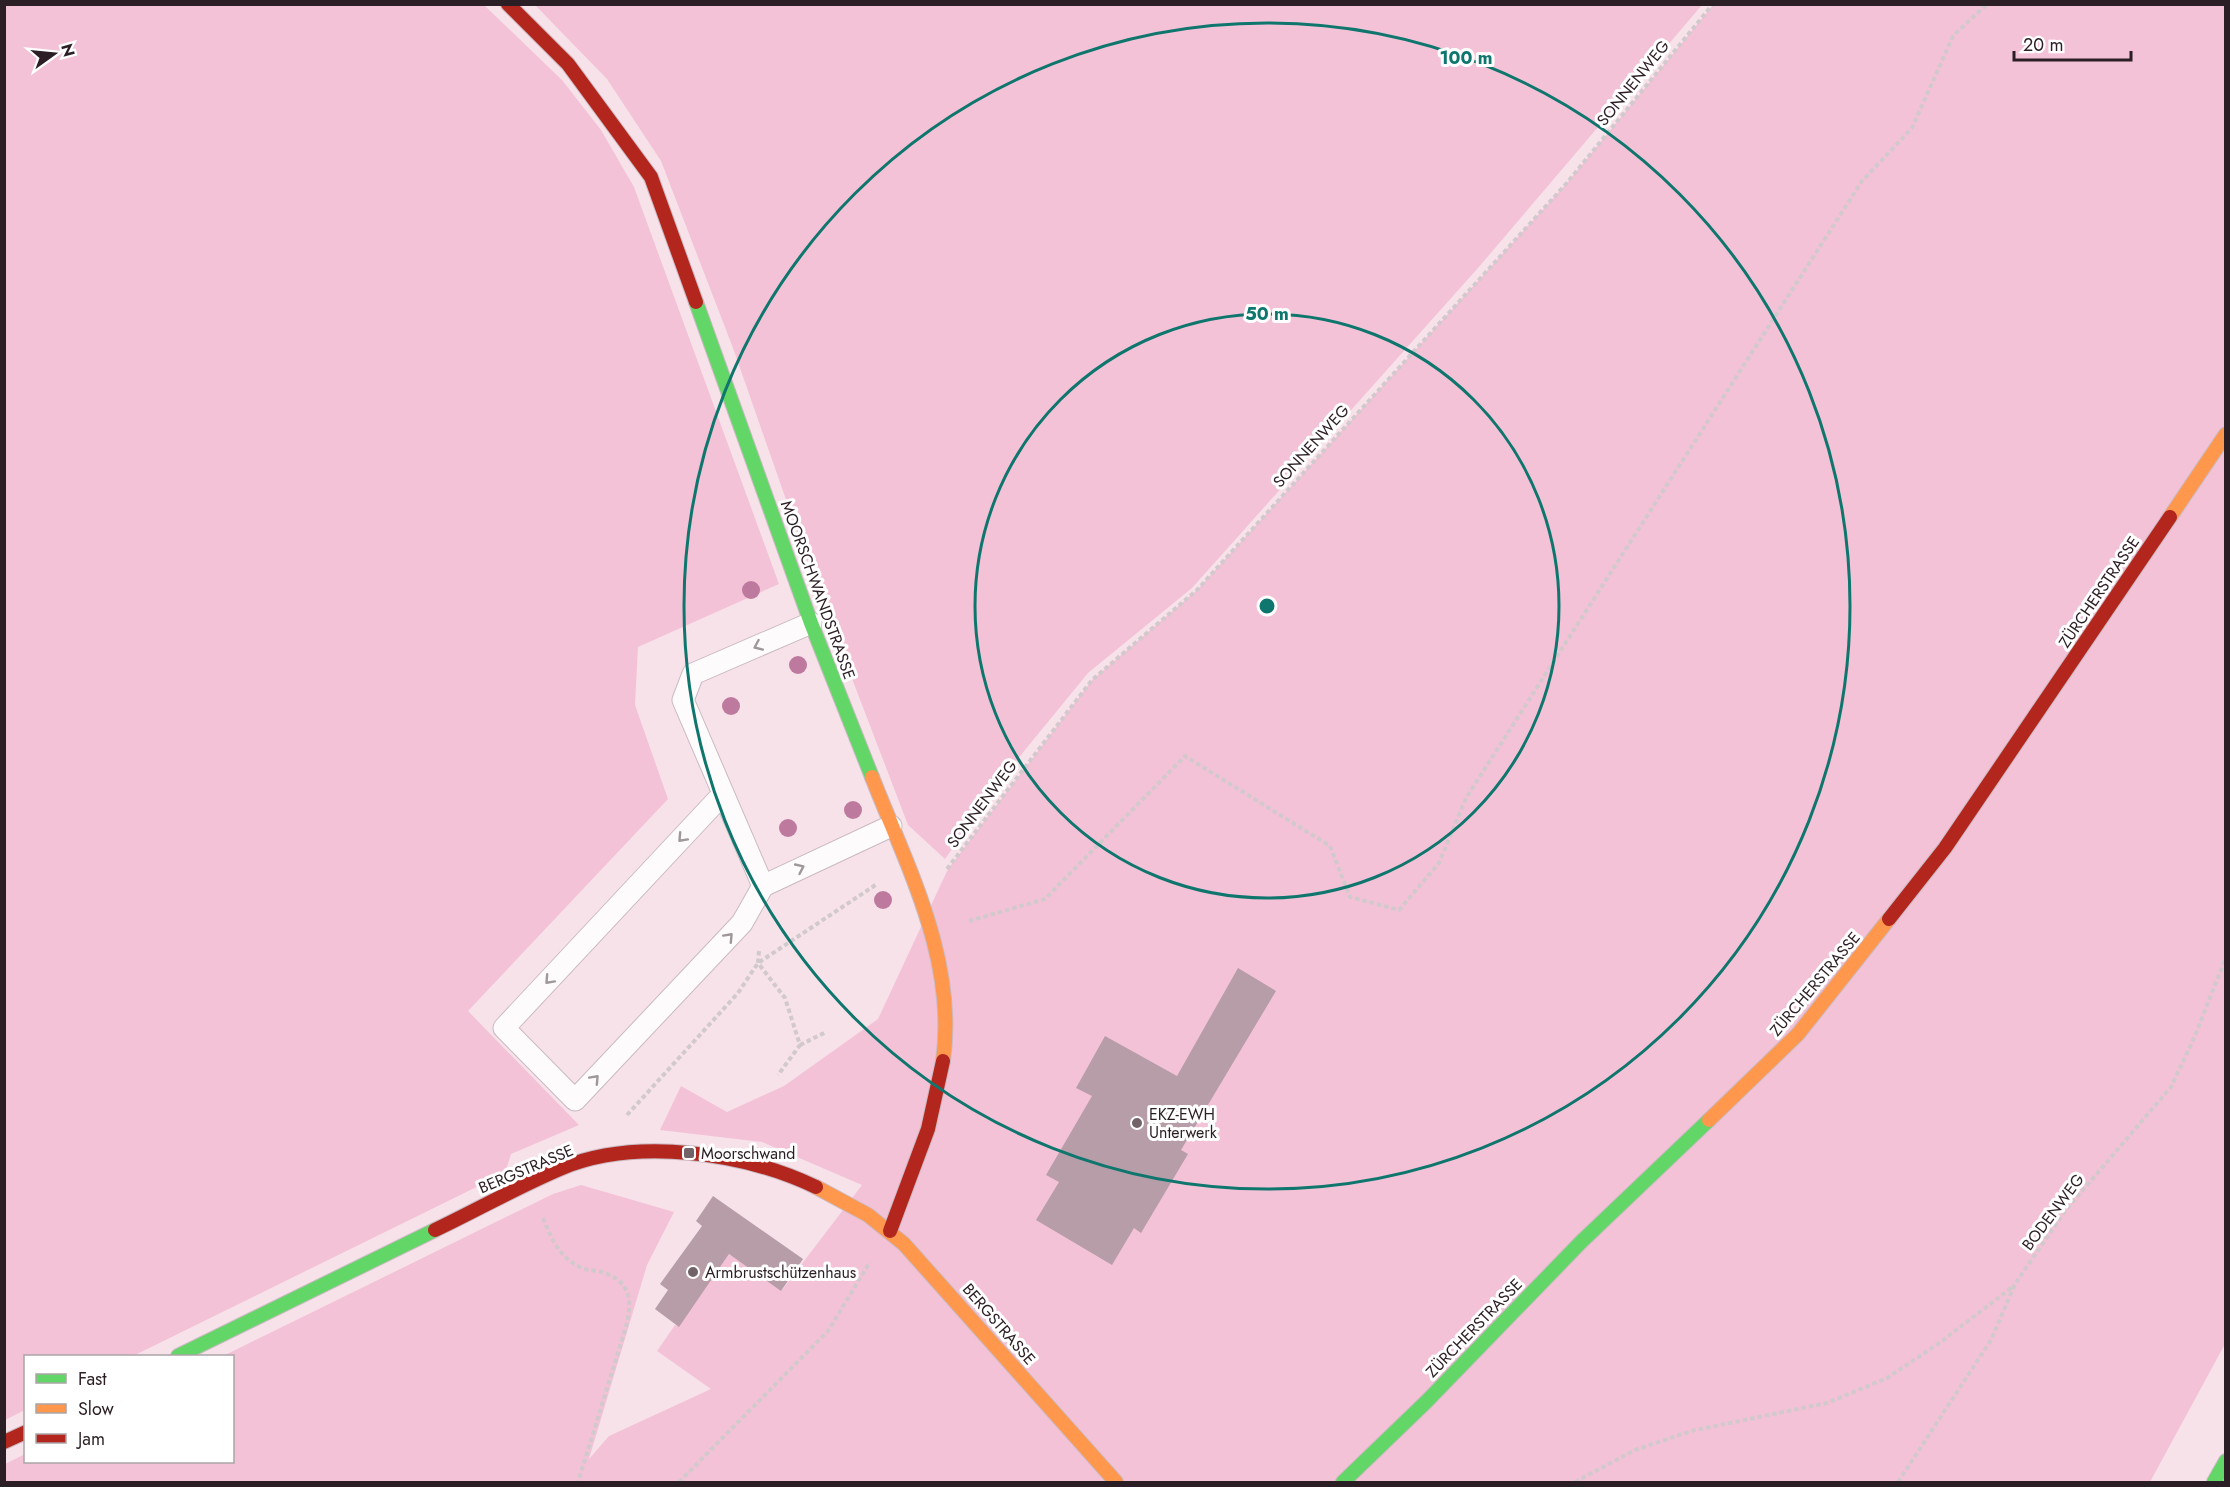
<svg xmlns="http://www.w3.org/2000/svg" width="2230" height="1487" font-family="Jost,sans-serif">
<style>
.green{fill:#f4c2d7}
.building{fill:#b69da8}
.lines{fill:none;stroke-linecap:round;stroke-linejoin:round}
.lane-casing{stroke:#cabac1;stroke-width:23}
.fast-casing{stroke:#cabac1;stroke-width:16}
.slow-casing{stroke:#cabac1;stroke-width:16}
.jam-casing{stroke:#cabac1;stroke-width:16}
.path{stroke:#d1c9cc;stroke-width:4;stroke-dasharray:4.5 3;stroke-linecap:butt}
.lane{stroke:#fefbfc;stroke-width:21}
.fast{stroke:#63d668;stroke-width:14}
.slow{stroke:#ff974d;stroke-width:14}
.jam{stroke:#b3261e;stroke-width:14}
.tree{fill:#be7a9e}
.oneway{stroke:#9f989b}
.ring{fill:none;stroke:#0f766e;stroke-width:3}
.poi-dot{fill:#726369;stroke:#fff;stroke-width:2}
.labels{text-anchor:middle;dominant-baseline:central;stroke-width:6;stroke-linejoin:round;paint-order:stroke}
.street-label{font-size:16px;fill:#2b1e24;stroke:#fff}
.poi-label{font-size:16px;fill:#2b1e24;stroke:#fff;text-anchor:start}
.centre{fill:#0f766e;stroke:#fff;stroke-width:3}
.ring-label{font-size:18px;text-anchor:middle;font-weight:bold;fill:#0f766e;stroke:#fff;stroke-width:6;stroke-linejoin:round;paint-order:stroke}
</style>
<rect width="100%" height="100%" fill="#f7e2ea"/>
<g class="green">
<path d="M5,5h479l78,75 39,50 33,57 145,397 -141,63 -3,58 33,94 -200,212 111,114 -68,29 -6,19 -372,183h-107l-1,54 -20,10z"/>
<path d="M535,5h1167l-224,263 -286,320 -104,85 -85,104 -58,82 -37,-34 -96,-251 -79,-226 -72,-187 -54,-82z"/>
<path d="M1713,5h512v1339l-75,138h-2145v-18l20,-10 1,8h206v-106h-9l330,-162 28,-9 93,27 -27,53 -58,194 20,-23 102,-47 -54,-38 18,-26 4,1 50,-72 53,36 80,-105 -100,-43 -102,-12 21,-44 46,26 57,-26 94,-67 70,-150 144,-189 105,-90 369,-406z"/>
</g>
<g class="building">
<path d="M1238,968l38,23 -95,159 7,4 -47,79 -7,-5 -22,37 -76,-45 23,-38 -13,-7 46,-79 -16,-8 29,-52 72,40z"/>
<path d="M713,1196l90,63 -22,32 -52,-37 -50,73 -24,-18 13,-19 -8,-6 42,-58 -6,-5z"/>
</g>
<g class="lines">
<g class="lane-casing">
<g id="lane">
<path d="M811,623l-118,51 -10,26 80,186 128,-60"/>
<path d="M722,795l-218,233 71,72 167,-177 21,-37"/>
</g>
</g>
<g class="fast-casing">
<g id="fast">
<path d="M696,302l115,321 61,154"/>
<path d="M178,1356l257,-126"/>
<path d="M1343,1482l84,-81 154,-159 128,-122"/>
<path d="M2214,1482l12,-21"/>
</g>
</g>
<g class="slow-casing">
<g id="slow">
<path d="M2170,517l56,-83"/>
<path d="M872,777c36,92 85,183 71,284"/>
<path d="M1709,1120l89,-86 91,-115"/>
<path d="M816,1187l52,28 36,29 212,238"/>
</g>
</g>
<g class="jam-casing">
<g id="jam">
<path d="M508,4l60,60 83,113 45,125"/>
<path d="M1889,919l56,-71 225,-331"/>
<path d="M435,1230c42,-20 84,-44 127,-62 75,-31 183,-15 254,19"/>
<path d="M890,1231l38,-102 15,-68"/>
<path d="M4,1442l22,-10"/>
</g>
</g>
<g class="path">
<path d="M947,869l145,-189 105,-90 369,-406 147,-180"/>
<path d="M969,921l76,-22 140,-143 145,90 20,51 49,13 40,-47 27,-65 396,-617 50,-53 41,-92 34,-32"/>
<path d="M759,951l-1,12 27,35 15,47 -22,30"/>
<path d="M800,1045l26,-13"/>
<path d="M627,1115l111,-122 20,-30 119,-79"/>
<path d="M543,1218c8,20 17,41 39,50 7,3 16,2 23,5 27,10 27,30 21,54l-48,155"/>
<path d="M679,1482l149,-151 42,-69"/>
<path d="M1575,1482l60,-32 56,-19 136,-28 60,-25 51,-34 77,-59"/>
<path d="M1898,1482l93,-142 24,-56 50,-73 106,-124 23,-49 32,-81"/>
</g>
<use href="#lane" class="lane"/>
<use href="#fast" class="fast"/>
<use href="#slow" class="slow"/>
<use href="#jam" class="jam"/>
</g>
<g class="tree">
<circle cx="751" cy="590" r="9"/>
<circle cx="798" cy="665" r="9"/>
<circle cx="731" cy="706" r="9"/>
<circle cx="853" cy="810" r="9"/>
<circle cx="788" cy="828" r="9"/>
<circle cx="883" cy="900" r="9"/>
</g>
<defs><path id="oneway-chevron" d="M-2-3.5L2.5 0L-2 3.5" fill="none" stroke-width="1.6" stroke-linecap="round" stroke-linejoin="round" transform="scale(1.5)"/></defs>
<g class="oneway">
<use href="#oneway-chevron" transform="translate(758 646) rotate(156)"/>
<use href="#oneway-chevron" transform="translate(682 838) rotate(133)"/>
<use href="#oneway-chevron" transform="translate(800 868) rotate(-25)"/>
<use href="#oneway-chevron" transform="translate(729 937) rotate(-47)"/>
<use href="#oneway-chevron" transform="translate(549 980) rotate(133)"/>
<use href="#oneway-chevron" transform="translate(595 1079) rotate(-47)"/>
</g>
<g class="ring">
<circle cx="1267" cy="606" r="292"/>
<circle cx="1267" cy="606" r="583"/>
</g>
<g class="poi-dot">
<circle cx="1137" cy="1123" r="6"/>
<rect x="683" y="1147" width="12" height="12" rx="3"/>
<circle cx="693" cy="1272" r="6"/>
</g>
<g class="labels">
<g class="street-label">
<text transform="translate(1633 83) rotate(-51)">SONNENWEG</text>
<text transform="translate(1311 446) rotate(-48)">SONNENWEG</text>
<text transform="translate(818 590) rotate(70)">MOORSCHWANDSTRASSE</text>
<text transform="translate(2099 592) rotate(-56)">ZÜRCHERSTRASSE</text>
<text transform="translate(982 804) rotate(-53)">SONNENWEG</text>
<text transform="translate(1815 984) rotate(-50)">ZÜRCHERSTRASSE</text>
<text transform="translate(526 1169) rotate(-23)">BERGSTRASSE</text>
<text transform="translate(2053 1212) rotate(-53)">BODENWEG</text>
<text transform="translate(999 1324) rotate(49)">BERGSTRASSE</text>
<text transform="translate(1474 1328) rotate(-46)">ZÜRCHERSTRASSE</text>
</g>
<g class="poi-label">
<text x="1149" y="1114">EKZ-EWH<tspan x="1149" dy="18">Unterwerk</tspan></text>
<text x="701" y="1153">Moorschwand</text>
<text x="705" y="1272">Armbrustschützenhaus</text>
</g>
</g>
<circle cx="1267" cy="606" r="9" class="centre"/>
<g class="ring-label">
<text x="1466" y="64">100 m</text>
<text x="1267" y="320">50 m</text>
</g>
<rect width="2230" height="1487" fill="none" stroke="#2b1e24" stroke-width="12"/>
<rect x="24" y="1355" width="210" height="108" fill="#ffffff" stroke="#aaa5a7" stroke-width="1.5"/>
<rect x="36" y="1374" width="30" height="9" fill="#63d668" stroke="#aaa5a7" stroke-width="1.5"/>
<text x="78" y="1385" font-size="18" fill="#2b1e24">Fast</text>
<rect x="36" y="1404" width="30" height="9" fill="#ff974d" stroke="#aaa5a7" stroke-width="1.5"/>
<text x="78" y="1415" font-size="18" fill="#2b1e24">Slow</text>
<rect x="36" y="1434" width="30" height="9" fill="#b3261e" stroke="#aaa5a7" stroke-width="1.5"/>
<text x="78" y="1445" font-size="18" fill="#2b1e24">Jam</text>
<g transform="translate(54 54) rotate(75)" stroke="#ffffff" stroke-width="4.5" paint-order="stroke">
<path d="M0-4.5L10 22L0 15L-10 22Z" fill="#2b1e24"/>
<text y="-9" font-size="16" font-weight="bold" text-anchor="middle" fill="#2b1e24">N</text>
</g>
<path d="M2014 51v9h117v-9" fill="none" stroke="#2b1e24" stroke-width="3"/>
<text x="2023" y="51" font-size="18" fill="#2b1e24" stroke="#ffffff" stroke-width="4.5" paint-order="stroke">20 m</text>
</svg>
